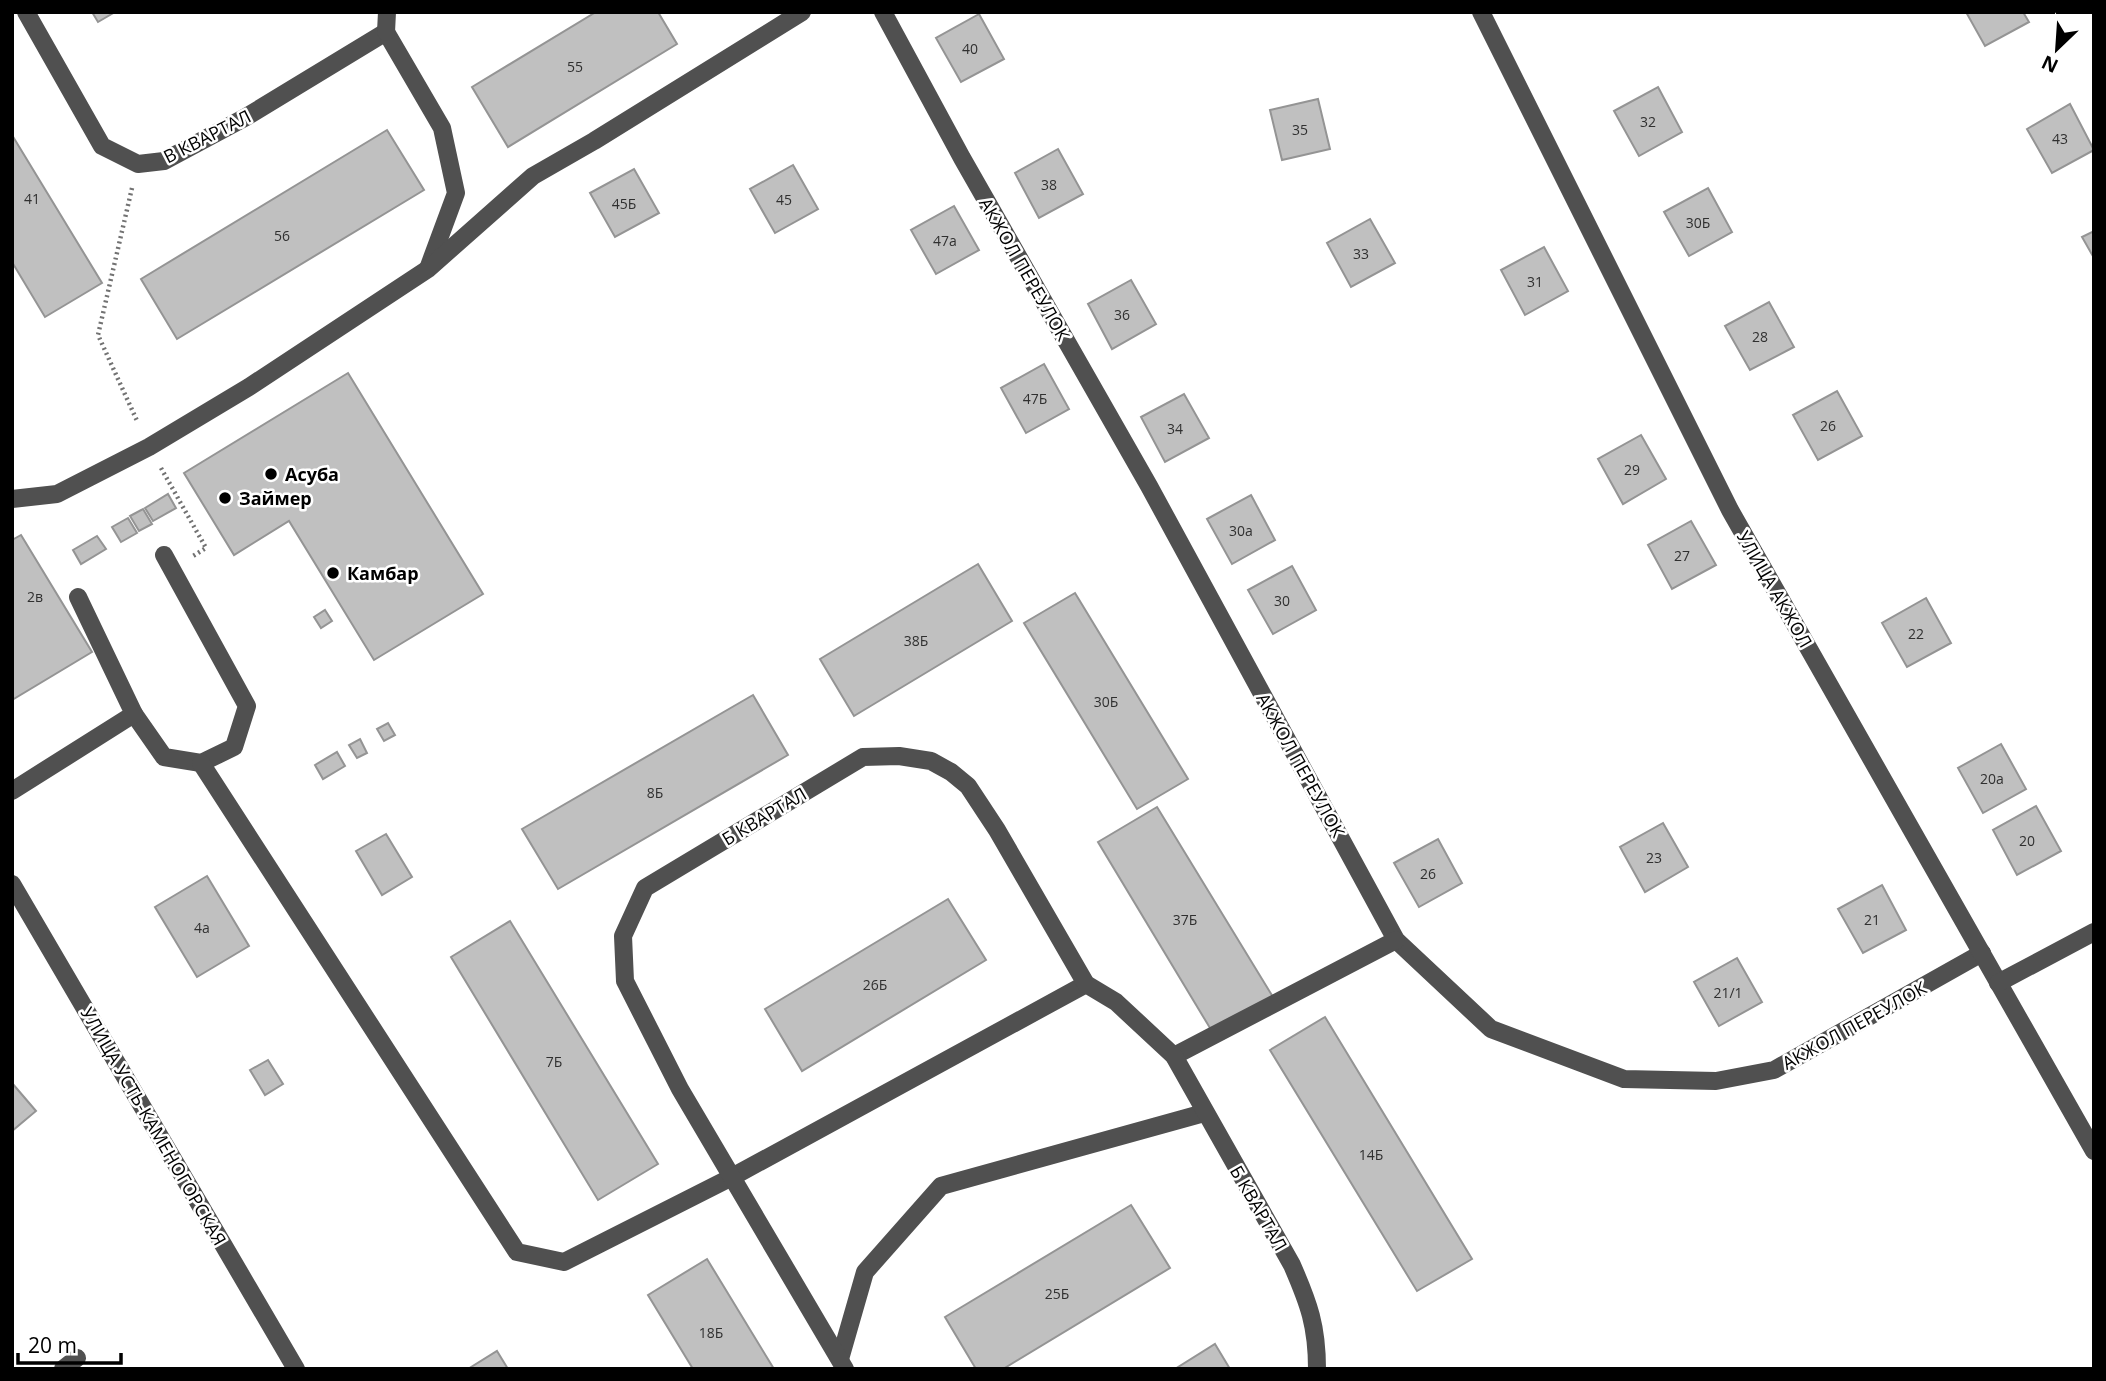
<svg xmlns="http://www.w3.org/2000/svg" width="2106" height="1381" font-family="'Open Sans',sans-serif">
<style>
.building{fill:#c0c0c0;stroke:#949494;stroke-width:2}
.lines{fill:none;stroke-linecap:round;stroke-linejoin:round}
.path{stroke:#727272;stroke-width:4.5;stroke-dasharray:2 3.5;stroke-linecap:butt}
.minor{stroke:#505050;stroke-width:18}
.poi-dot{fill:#000;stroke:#fff;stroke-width:2.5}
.labels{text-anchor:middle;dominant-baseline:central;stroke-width:5;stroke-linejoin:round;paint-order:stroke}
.number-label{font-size:14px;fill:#303030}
.street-label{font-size:18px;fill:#000;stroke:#fff}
.poi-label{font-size:18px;font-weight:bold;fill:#000;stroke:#fff;text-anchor:start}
</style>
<rect width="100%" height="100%" fill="#fff"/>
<g class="building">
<path d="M92,12h23l-17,10z"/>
<path d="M596,12h62l19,32 -169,103 -36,-60z"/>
<path d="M1966,12h57l6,10 -44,24z"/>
<path d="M979,14l25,45 -43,23 -25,-44z"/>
<path d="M1658,87l24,45 -43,24 -25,-45z"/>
<path d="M1318,99l12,50 -48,11 -12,-50z"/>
<path d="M2070,104l24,46 -42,23 -25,-44z"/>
<path d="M387,130l37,60 -247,149 -36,-60z"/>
<path d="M12,135l90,148 -57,34 -33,-55z"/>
<path d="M1058,149l25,45 -44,24 -24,-45z"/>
<path d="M793,165l25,44 -43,24 -25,-44z"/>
<path d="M634,169l25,44 -44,24 -25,-44z"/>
<path d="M1708,188l24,44 -43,24 -25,-44z"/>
<path d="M954,206l25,44 -43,24 -25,-44z"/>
<path d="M1370,219l25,44 -44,24 -24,-44z"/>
<path d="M2094,231v27l-12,-21z"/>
<path d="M1544,247l24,44 -43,24 -24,-45z"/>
<path d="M1131,280l25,44 -44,25 -24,-45z"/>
<path d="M1769,302l25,45 -44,23 -25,-44z"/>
<path d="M1044,364l25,45 -43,24 -25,-45z"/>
<path d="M348,373l135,221 -109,66 -85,-139 -55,34 -50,-82z"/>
<path d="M1837,391l25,45 -44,24 -25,-45z"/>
<path d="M1184,394l25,44 -44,24 -24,-45z"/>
<path d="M1641,435l25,44 -43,25 -25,-45z"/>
<path d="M168,494l8,14 -23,13 -8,-13z"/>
<path d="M1251,495l24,45 -43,24 -25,-45z"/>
<path d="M143,509l9,15 -13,7 -9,-15z"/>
<path d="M128,518l9,15 -16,9 -9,-15z"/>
<path d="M1691,521l25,44 -44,24 -24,-44z"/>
<path d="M21,535l71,117 -80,48v-160z"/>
<path d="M97,536l9,13 -25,15 -8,-14z"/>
<path d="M978,564l34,57 -158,95 -34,-57z"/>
<path d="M1292,566l24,44 -43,24 -25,-44z"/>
<path d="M1075,593l113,186 -51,30 -113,-186z"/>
<path d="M1926,598l25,45 -44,24 -25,-44z"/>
<path d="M325,610l7,11 -11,7 -7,-11z"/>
<path d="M753,695l35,60 -230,134 -36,-60z"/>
<path d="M388,723l7,12 -11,6 -7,-12z"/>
<path d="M360,739l7,14 -10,5 -8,-13z"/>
<path d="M2001,744l25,45 -43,24 -25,-45z"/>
<path d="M337,752l8,14 -22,13 -8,-14z"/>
<path d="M2036,806l25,45 -44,24 -24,-45z"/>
<path d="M1157,807l116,190 -60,36 -115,-191z"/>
<path d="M1663,823l25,44 -43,25 -25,-45z"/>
<path d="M386,834l26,43 -30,18 -26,-44z"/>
<path d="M1438,839l24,44 -43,24 -25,-44z"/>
<path d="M207,876l42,70 -52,31 -42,-70z"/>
<path d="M1882,885l24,45 -43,23 -25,-44z"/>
<path d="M948,899l38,61 -184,111 -37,-62z"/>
<path d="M510,921l148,243 -60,36 -147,-243z"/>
<path d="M1737,958l25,44 -43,24 -25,-44z"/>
<path d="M1325,1017l147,242 -55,32 -147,-241z"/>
<path d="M268,1060l15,24 -18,11 -15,-25z"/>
<path d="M12,1083l24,28 -24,20z"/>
<path d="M1131,1205l39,63 -167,101h-27l-31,-52z"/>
<path d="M707,1259l67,110h-81l-45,-74z"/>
<path d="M1215,1344l15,25h-55z"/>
<path d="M497,1351l11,18h-40z"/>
</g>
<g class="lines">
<g class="path">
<path d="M132,188l-34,147 40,88"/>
<path d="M161,468l45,80 -13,8"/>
</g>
<g class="minor">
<path d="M26,12l76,134 36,18 26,-3 82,-44 140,-85"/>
<path d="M883,12l79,146 187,328 247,454 95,89 133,50 92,2 58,-11 208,-117"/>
<path d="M1481,12l249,498 364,641"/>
<path d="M386,32l56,96 14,65 -27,73"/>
<path d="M386,32l1,-20"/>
<path d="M12,499l45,-5 92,-47 100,-60 179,-118 105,-93 61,-35 208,-129"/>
<path d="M134,714l30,43 37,6 33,-16 13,-41 -83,-151"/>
<path d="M201,763l316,489 47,10 168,-85 354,-193"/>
<path d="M12,791l122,-77 -56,-117"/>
<path d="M12,884l284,485"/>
<path d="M1998,983l96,-51"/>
<path d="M1174,1056l222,-116"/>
<path d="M840,1359l25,-87 76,-86 263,-73"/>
<path d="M63,1369l14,-11"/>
<path d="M845,1369l-165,-280 -55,-108 -2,-45 22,-48 218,-131 36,-1 32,5 20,11 17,14 29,44 89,154 30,18 58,54 118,209c17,39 25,61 25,104"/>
</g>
</g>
<g class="poi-dot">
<circle cx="271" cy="474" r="7"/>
<circle cx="225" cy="498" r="7"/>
<circle cx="333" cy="573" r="7"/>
</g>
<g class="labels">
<g class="number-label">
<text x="970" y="48">40</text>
<text x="575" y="66">55</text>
<text x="1648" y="121">32</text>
<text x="1300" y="129">35</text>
<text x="2060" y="138">43</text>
<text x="1049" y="184">38</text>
<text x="32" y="198">41</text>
<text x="784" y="199">45</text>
<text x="624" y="203">45Б</text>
<text x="1698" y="222">30Б</text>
<text x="282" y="235">56</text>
<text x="945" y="240">47а</text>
<text x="1361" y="253">33</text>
<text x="1535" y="281">31</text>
<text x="1122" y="314">36</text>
<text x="1760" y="336">28</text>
<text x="1035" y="398">47Б</text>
<text x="1828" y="425">26</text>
<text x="1175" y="428">34</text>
<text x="1632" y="469">29</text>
<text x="1241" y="530">30а</text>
<text x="1682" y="555">27</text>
<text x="35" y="596">2в</text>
<text x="1282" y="600">30</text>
<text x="1916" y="633">22</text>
<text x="916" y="640">38Б</text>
<text x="1106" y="701">30Б</text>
<text x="1992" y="778">20а</text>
<text x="655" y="792">8Б</text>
<text x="2027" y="840">20</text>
<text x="1654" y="857">23</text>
<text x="1428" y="873">26</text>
<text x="1185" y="919">37Б</text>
<text x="1872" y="919">21</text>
<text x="202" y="927">4а</text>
<text x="875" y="984">26Б</text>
<text x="1728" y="992">21/1</text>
<text x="554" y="1061">7Б</text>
<text x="1371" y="1154">14Б</text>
<text x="1057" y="1293">25Б</text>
<text x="711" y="1332">18Б</text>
</g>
<g class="street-label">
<text transform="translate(207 136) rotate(-27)">В КВАРТАЛ</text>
<text transform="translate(1025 269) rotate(60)">АКЖОЛ ПЕРЕУЛОК</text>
<text transform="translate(1775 589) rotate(60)">УЛИЦА АКЖОЛ</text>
<text transform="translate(1301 765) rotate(61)">АКЖОЛ ПЕРЕУЛОК</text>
<text transform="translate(764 816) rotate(-31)">Б КВАРТАЛ</text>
<text transform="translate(1854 1025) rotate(-29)">АКЖОЛ ПЕРЕУЛОК</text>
<text transform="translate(154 1126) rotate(60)">УЛИЦА УСТЬ-КАМЕНОГОРСКАЯ</text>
<text transform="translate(1259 1208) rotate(60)">Б КВАРТАЛ</text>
</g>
<g class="poi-label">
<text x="285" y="474">Асуба</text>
<text x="239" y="498">Займер</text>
<text x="347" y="573">Камбар</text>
</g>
</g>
<rect width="2106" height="1381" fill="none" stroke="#000000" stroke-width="28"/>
<g transform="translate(2057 49) rotate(205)" stroke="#ffffff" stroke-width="5" paint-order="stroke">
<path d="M0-5L12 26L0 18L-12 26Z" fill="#000000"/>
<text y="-10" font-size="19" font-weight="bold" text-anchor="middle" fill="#000000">N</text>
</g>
<path d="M18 1353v10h103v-10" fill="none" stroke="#000000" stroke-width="3.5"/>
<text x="28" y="1353" font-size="21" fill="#000000" stroke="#ffffff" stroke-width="5" paint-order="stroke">20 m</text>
</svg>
